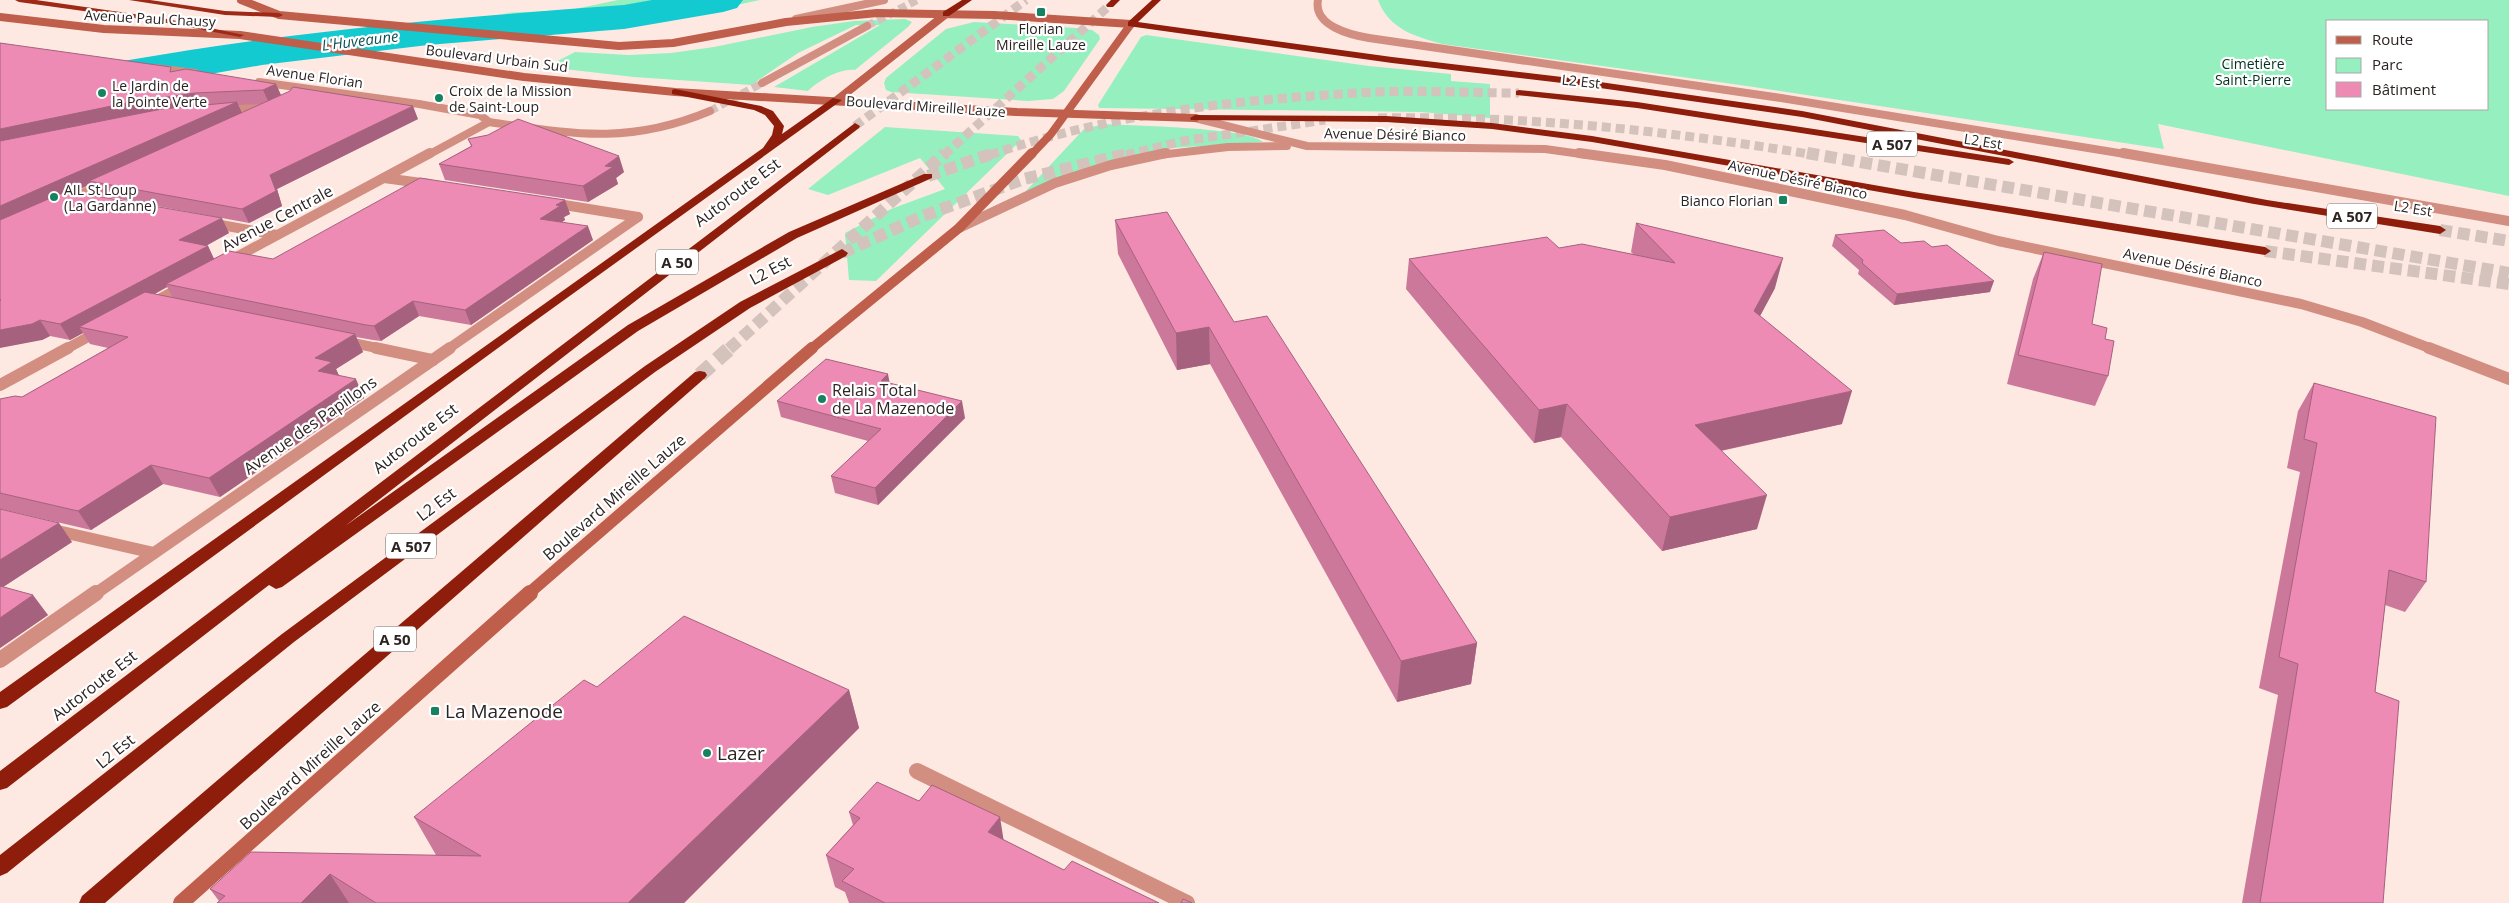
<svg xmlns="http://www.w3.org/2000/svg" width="2509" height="903" font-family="'Open Sans',sans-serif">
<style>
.green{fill:#95efbf;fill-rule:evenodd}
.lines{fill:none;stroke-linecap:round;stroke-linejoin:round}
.river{fill:#13cad0;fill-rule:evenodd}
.minor-tunnel{stroke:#d4c2bc;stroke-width:8;stroke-dasharray:8 4;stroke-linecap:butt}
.motorway-tunnel-far2{stroke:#d4c2bc;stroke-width:9;stroke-dasharray:9 5;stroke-linecap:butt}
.motorway-tunnel-far1{stroke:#d4c2bc;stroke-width:12;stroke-dasharray:12 6;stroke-linecap:butt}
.motorway-tunnel{stroke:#d4c2bc;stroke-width:15;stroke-dasharray:15 8;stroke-linecap:butt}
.minor-far3{stroke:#d28f81;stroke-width:8}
.minor-far2{stroke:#d28f81;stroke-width:10}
.minor-far1{stroke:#d28f81;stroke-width:12}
.minor{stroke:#d28f81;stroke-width:16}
.tertiary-far2{stroke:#d28f81;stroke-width:8}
.tertiary-far1{stroke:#d28f81;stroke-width:10}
.tertiary{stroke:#d28f81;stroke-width:12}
.secondary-far3{stroke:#be5e4b;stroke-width:8}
.secondary-far2{stroke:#be5e4b;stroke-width:10}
.secondary-far1{stroke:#be5e4b;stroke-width:12}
.secondary{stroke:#be5e4b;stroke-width:16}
.trunk{fill:#9d2916;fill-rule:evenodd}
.motorway{fill:#8e1e0b;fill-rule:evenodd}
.wall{fill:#cc789b;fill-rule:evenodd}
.shaded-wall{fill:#a6617e}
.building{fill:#ed8bb4;stroke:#a6617e}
.poi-dot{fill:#158360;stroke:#fff;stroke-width:2}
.labels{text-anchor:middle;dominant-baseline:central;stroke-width:4.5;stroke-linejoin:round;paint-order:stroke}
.far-street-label{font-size:14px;fill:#2c2422;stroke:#fff}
.far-poi-label{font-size:14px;fill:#2c2422;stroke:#fff;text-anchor:start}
.far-park-label{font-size:14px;fill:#01331e;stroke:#fff}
.far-water-label{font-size:15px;font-style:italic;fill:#105356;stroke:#fff}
.shield{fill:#fff;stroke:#6b6664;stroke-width:1}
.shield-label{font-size:15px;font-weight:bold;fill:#2c2422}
.street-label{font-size:16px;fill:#2c2422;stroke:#fff}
.poi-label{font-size:16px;fill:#2c2422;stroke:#fff;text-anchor:start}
.near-poi-label{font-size:19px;fill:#2c2422;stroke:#fff;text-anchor:start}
</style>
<rect width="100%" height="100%" fill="#fee9e2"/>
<g class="green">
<path d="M618,0h142l-70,15 -68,10 -120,-12 68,-3z"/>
<path d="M1378,0h1131v196l-351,-72 6,25 -417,-63 -305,-42c-28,-8 -53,-15 -64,-44zM2328,21h160v88h-160z"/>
<path d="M905,19l7,3 -4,5 -53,43c-15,-2 -37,11 -47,21l-34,-4 106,-62h-24l-58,28 -47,32 -117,-8 -88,-10 29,-15 54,3 42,-2 43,-6 98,-20 42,-6z"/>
<path d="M974,22l102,6 16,2 7,5 1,4 -36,52 -11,8 -25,2 -137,-9 -5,-2 -2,-7 2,-5 60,-49z"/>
<path d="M1146,35l223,31 82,8v7l39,3v34l-69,-6 -322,-4 -1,-3 43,-68z"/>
<path d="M1104,124c27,2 143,3 159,18l-92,6 -21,4 -125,40 59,-63z"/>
<path d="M885,127l133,9 3,4 -145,141 -27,-1 -4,-47 46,-24 54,-20 -25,-31 -92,37 -20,-6z"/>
</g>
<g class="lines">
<path class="river" d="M652,0h91l-6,8 -14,4 -99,17 -196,16 -166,20 -206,36 -56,13v-28c205,-47 415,-66 624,-81z"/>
<g class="minor-tunnel">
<path d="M867,26l50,-26"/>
<path d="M710,111l52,-28"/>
</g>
<g class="motorway-tunnel-far2">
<path d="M1378,118c148,-3 291,13 437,37"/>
<path d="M855,126l171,-126"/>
<path d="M944,155l166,-150"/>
<path d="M990,155c125,-43 254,-56 385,-63 47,-2 96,1 144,1"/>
<path d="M1126,155l57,-14 142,-21"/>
</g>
<g class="motorway-tunnel-far1">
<path d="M1807,153l702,120"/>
<path d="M928,176l66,-23"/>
<path d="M2440,230l69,11"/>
<path d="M2265,251l244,33"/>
<path d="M842,253l81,-37 101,-37 107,-26"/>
<path d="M729,349l216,-196"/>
</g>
<path class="motorway-tunnel" d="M700,375l30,-27"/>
<g class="minor-far3">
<path d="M796,19l88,-19"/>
<path d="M155,68l40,5"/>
<path d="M259,82l160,22 61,11 9,7c84,12 140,23 221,-11"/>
<path d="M762,83l105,-57"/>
<path d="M224,110l25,-3 22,2"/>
<path d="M428,155l61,-33"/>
</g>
<g class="minor-far2">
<path d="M384,178l45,6"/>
<path d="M68,200l41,-18"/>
<path d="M552,203l86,14"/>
<path d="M210,223l67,12"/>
<path d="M229,261l201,-108"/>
<path d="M150,304l35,-19"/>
<path d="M343,341l39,8"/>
<path d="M66,349l35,-19"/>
<path d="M448,349l190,-132"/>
</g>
<g class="minor-far1">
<path d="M376,348l57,12"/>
<path d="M0,385l68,-37"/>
<path d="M49,529l105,24"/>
<path d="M95,594l355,-246"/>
</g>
<g class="minor">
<path d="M0,660l96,-67"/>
<path d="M917,771l270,132"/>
</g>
<g class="tertiary-far2">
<path d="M1318,0c-5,26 33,35 51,38l412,60 350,57"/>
<path d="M1195,118l112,28 238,3 43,6"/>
<path d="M1159,155l69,-8 59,-1"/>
</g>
<g class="tertiary-far1">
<path d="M1579,153l86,12 240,50 93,26 303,63 61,18 70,27"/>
<path d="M2123,153l386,68"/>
<path d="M959,228l96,-45 56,-18 55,-12"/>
</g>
<path class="tertiary" d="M2429,348l80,31"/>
<g class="secondary-far3">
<path d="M241,0l38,15 340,31 54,-3 113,-21 91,-9 117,2 137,9"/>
<path d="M0,17l104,12 136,6 284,42 151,15 341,20 179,6"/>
<path d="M837,100l109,-86"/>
<path d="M1031,155l20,-21 80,-110"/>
</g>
<path class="secondary-far2" d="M811,349l148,-121 73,-75"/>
<path class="secondary-far1" d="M528,594l284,-246"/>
<path class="secondary" d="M181,903l349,-310"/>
<g class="trunk">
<path d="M15,0h21l126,18 82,17 -4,2 -78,-15 -143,-20z"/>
<path d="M129,0h21l75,11 54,2 4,2 -4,2 -54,-2z"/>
</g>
<g class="motorway">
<path d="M962,0h10l-23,16h-6v-4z"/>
<path d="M1111,0h9l-7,7h-6l-1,-2z"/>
<path d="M1152,0h9l-23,22 254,35 187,22 223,32 465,89 173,26 6,4 -6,4 -186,-30 -452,-87 -223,-32 -187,-22 -264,-37v-4z"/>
<path d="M675,89l86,17 12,5 11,15 -2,8 51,-36 9,2 -314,226 -521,381 -7,2v-17l763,-544 9,-13 2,-9 -9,-11 -11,-5 -82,-16v-4z"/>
<path d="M1519,90l118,12 372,57 5,3 -5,3 -372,-57 -121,-13v-4z"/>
<path d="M1195,115l191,1 106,7 100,13 322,56 351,55 6,4 -6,4 -351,-57 -322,-56 -100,-13 -106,-7 -195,-2 -1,-2z"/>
<path d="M855,123l5,3 -1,2 -514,398 283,-201 161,-93 135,-58h8v4l-135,60 -159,93 -356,256 -6,2 -7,-4 -262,203 -7,2v-19z"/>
<path d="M842,249l6,4 -2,3 -96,52 -95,64 -361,270 -287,231 -7,3v-21l282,-221 363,-268 95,-64z"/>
<path d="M700,371l5,1 2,3 -2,3 -600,525h-26l3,-7 613,-524z"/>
</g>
</g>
<g class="wall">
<path d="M0,43l173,28 103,13 5,11 137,24 -141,70 5,17 -33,17 -152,-28 -6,-11 -18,8 156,41 -23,13h2l6,13h59l292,-59 5,14 -6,3 1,3 -3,2 31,18 -122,85 -52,-9 -38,25 -8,-1 -17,-3 7,15 -27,17 3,7 25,22 -144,99 -57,-13 -72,46 -90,-21 71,33 -69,45 45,28 -48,33v-249l22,-2 86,-49 -18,-4 -7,-11 -13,7 -20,-4 -8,4zM263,104l-21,9 -4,-8zM167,287l6,11 -18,-4z"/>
<path d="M468,139l156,33 -8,6 2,6 -30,18 -143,-22 -6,-16 32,-18z"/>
<path d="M1115,220l119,102 243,321 -6,41 -74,18 -187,-338 -33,6 -59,-116z"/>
<path d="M1636,223l139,65 -15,28 82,108 -121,27 36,78 -95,22 -101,-114 -27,6 -128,-154 3,-30 150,-11 74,6 -2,-2z"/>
<path d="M1835,235l97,12 58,45 -96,13 -36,-31 1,-4 -27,-24z"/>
<path d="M2044,252l48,72 13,15 3,37 -13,30 -88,-22 26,-105z"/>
<path d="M889,383l76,35 -87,87 -43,-12 -4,-17 37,-35 -87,-24 -4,-16z"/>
<path d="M2314,383l112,199 -21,30 -20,-7 -10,87 8,211h-141l36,-208 -19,-7 41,-216 -13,-4 11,-57z"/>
<path d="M597,687l252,3 10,38 -175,175h-467l2,-2 -9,-12 226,-34 -22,-38z"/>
<path d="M849,812l155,28 60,30 95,33h-310l-4,-11 -10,-5 -9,-32 27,-30z"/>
</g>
<g class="shaded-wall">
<path d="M276,84l6,14 -13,5 -6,-13z"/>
<path d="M195,93l7,13 -202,39v-16l126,-26z"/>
<path d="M237,102l6,13 -154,66 2,3 -91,40v-18z"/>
<path d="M413,106l5,13 -141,70 5,17 -33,17 -7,-14 28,-34z"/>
<path d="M619,156l5,16 -8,6 2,6 -30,18 -5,-16 22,-20z"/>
<path d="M565,200l5,14 -6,3 1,3 -20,13 -5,-14 16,-14z"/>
<path d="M222,218l7,15 -42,23 -8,-16z"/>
<path d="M588,226l5,14 -122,85 -6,-15z"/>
<path d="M208,246l7,15 -49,23 1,3 -77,42 -11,-2 4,6 -13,7 -10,-16z"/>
<path d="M1783,258l-8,30 -29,54 8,-31z"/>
<path d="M1994,281l-4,11 -96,13 3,-11z"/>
<path d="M413,301l6,15 -38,25 -7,-15z"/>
<path d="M40,320l10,16 -8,4 -42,8v-18z"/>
<path d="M1209,327l1,37 -33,6 -1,-37z"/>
<path d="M355,334l8,18 -27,17 5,11 -23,-9 -3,-13z"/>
<path d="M888,374l3,16 -10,-9z"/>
<path d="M356,379l8,19 -144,99 -11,-19z"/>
<path d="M1852,391l-10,33 -155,34 8,-33z"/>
<path d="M962,401l3,17 -87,87 -3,-17z"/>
<path d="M1567,404l-6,33 -27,6 5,-33z"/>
<path d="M151,465l12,19 -72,46 -13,-19z"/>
<path d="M1767,495l-10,34 -95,22 8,-34z"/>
<path d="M59,523l13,19 -72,47v-29z"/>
<path d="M33,595l15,20 -48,33v-30z"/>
<path d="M1477,643l-6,41 -74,18 4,-41z"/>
<path d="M849,690l10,38 -175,175h-56z"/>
<path d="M1000,817l5,32 -17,-17z"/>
<path d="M330,874l19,29h-48z"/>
</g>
<g class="building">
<path d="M0,43l171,24 -1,5 16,-3 90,15 -13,6 -68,3 -69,10 -126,26z"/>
<path d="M293,87l120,19 -143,69 6,16 -34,18 -153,-28 201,-90z"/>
<path d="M237,102l-237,104v-65l162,-32z"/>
<path d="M518,119l101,37 -14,10 8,1 -30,19 -144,-22 33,-18 -4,-7 20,-4z"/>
<path d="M420,178l145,22 -9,5 4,1 -20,13 48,7 -123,84 -52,-9 -39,25 -8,-1 -200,-41 63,-33 44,8z"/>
<path d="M67,191l155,27 -43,22 29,6 -148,78 -20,-4 -8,4 -32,6v-30h1h-1v-80z"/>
<path d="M1167,212l67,110 33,-6 210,327 -76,18 -192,-334 -33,6 -61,-113z"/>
<path d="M1636,223l147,35 -29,53 98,80 -157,34 72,70 -97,22 -103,-113 -28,6 -130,-151 138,-22 12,11 23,-4 93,19z"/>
<path d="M1884,230l17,13 23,-2 8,6 15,-2 47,36 -97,13 -35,-31 1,-3 -28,-25z"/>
<path d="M2044,252l58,12 -10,60 15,4 -2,11 9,2 -6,35 -90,-21z"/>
<path d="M145,292l210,42 -40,24 17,4 -14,9 38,8 -147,99 -58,-13 -73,46 -78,-18v-94l15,-3 7,1 106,-60 -49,-10z"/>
<path d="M826,359l62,15 -7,7 81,20 -87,87 -44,-12 50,-47 -104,-28z"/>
<path d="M2314,383l122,34 -10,165 -37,-12 -14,122 24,9 -16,202h-123l38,-239 -19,-7 38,-214 -13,-4z"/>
<path d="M0,509l59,14 -59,37z"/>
<path d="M0,586l33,9 -33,23z"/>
<path d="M684,616l165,74 -221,213h-252l-46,-29 -29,29h-84l8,-7 -15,-7 41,-37 230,4 -67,-39 170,-137 13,7z"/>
<path d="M877,782l42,19 13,-16 68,32 -12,15 76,38 8,-9 87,42h-274l-43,-22 12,-12 -28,-14 34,-37 -11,-6z"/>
<path d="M1183,899l9,4h-11z"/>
</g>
<g class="poi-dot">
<rect x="1036" y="7" width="10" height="10" rx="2.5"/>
<circle cx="102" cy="93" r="5"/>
<circle cx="439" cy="98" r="5"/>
<circle cx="54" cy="197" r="5"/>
<rect x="1778" y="195" width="10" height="10" rx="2.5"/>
<circle cx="822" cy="399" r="5"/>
<rect x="430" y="706" width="10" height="10" rx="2.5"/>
<circle cx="707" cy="753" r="5"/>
</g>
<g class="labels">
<g class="far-street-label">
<text transform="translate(150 18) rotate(3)">Avenue Paul Chausy</text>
<text transform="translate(497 58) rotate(7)">Boulevard Urbain Sud</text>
<text transform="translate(315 76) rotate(8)">Avenue Florian</text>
<text transform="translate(1581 81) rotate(6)">L2 Est</text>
<text transform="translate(926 106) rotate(4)">Boulevard Mireille Lauze</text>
<text transform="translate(1395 134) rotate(1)">Avenue Désiré Bianco</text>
<text transform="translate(1983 141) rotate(9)">L2 Est</text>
<text transform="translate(1798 179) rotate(12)">Avenue Désiré Bianco</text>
<text transform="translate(2413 208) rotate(9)">L2 Est</text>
<text transform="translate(2193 267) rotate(12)">Avenue Désiré Bianco</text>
</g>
<g class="far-poi-label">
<text x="1041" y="28" text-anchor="middle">Florian<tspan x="1041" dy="16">Mireille Lauze</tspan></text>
<text x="112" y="85">Le Jardin de<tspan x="112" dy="16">la Pointe Verte</tspan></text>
<text x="449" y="90">Croix de la Mission<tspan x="449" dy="16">de Saint-Loup</tspan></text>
<text x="64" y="189">AIL St Loup<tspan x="64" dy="16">(La Gardanne)</tspan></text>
<text x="1773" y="200" text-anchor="end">Bianco Florian</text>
</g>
<g class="far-park-label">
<text x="2253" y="63">Cimetière<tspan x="2253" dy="16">Saint-Pierre</tspan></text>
</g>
<g class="far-water-label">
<text transform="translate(360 40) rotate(-7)">L'Huveaune</text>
</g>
<g class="shield">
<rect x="1867" y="131.5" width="50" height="25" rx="4"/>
<rect x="2327" y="203.5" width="50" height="25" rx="4"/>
<rect x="656" y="249.5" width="42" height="25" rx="4"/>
<rect x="386" y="533.5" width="50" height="25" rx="4"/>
<rect x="374" y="626.5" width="42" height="25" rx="4"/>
</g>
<g class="shield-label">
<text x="1892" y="144">A 507</text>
<text x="2352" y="216">A 507</text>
<text x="677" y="262">A 50</text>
<text x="411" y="546">A 507</text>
<text x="395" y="639">A 50</text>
</g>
<g class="street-label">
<text transform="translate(737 192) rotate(-37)">Autoroute Est</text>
<text transform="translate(277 218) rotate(-28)">Avenue Centrale</text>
<text transform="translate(770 270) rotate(-28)">L2 Est</text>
<text transform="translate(310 425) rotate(-35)">Avenue des Papillons</text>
<text transform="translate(415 438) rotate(-38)">Autoroute Est</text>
<text transform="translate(614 497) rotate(-41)">Boulevard Mireille Lauze</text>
<text transform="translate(436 504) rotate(-37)">L2 Est</text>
<text transform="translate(94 685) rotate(-38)">Autoroute Est</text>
<text transform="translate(115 751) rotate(-39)">L2 Est</text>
<text transform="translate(310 765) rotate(-42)">Boulevard Mireille Lauze</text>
</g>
<g class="poi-label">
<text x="832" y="390">Relais Total<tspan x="832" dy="18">de La Mazenode</tspan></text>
</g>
<g class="near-poi-label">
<text x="445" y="711">La Mazenode</text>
<text x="717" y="753">Lazer</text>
</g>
</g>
<rect x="2326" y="20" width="162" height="90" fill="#ffffff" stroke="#aba7a7"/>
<rect x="2336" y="36" width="25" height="8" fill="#be5e4b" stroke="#aba7a7"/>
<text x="2372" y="45" font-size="15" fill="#2c2422">Route</text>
<rect x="2336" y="58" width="25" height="15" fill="#95efbf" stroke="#aba7a7"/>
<text x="2372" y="70" font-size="15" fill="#2c2422">Parc</text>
<rect x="2336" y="82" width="25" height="15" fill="#ed8bb4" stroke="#aba7a7"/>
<text x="2372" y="95" font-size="15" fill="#2c2422">Bâtiment</text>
</svg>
